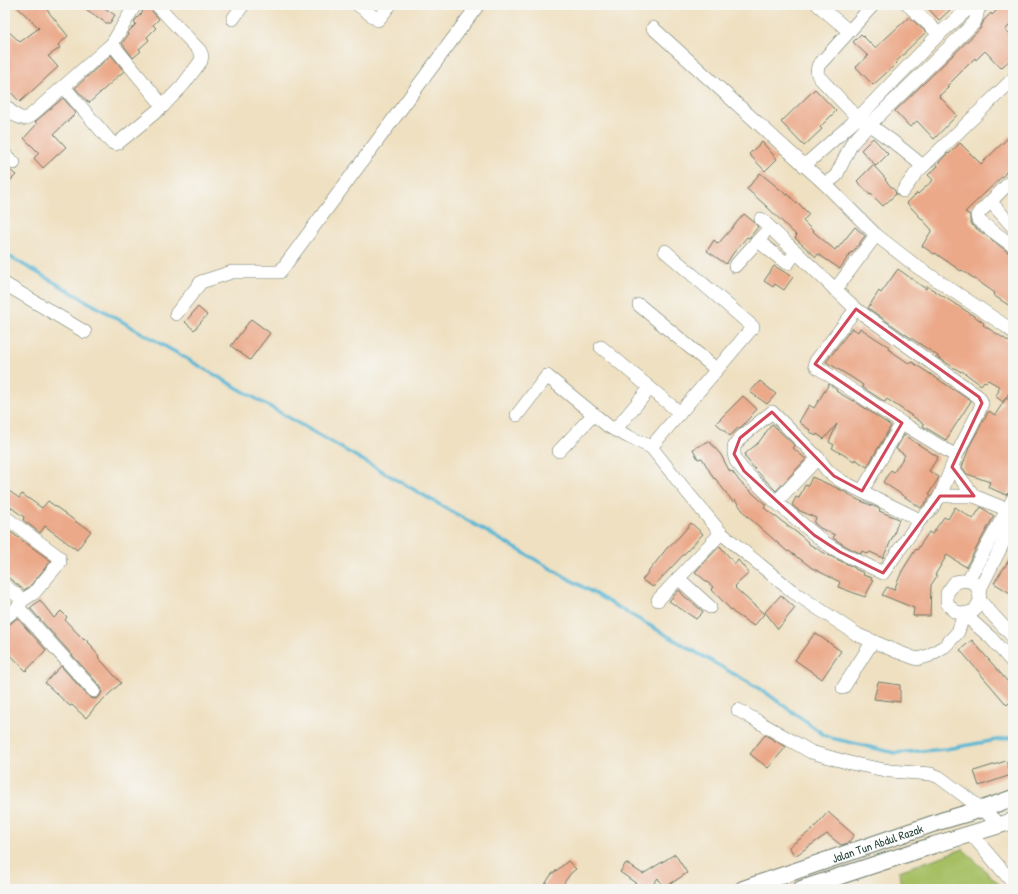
<svg xmlns="http://www.w3.org/2000/svg" width="1018" height="894" font-family="'Patrick Hand',sans-serif">
<style>
.green{fill:#a6bf64;stroke:#627e4c}
.lines{fill:none;stroke-linecap:round;stroke-linejoin:round}
.stream{stroke:#55b6d4;stroke-width:3.5}
.building{fill:#eba989}
.minor-casing{stroke:#687665;stroke-width:14}
.major-casing{stroke:#687665;stroke-width:18}
.minor{stroke:#fff;stroke-width:13}
.major{stroke:#fff;stroke-width:16}
.marked{fill:none;stroke:#d1495b;stroke-width:3;stroke-linejoin:round}
.labels{text-anchor:middle;dominant-baseline:central;stroke-width:3.5;stroke-linejoin:round;paint-order:stroke}
.street-label{font-size:12px;fill:#1f3d34;stroke:#f6f6f2}
</style>
<rect width="100%" height="100%" fill="#f6f6f2"/>
<filter id="ink" filterUnits="userSpaceOnUse"><feTurbulence type="fractalNoise" baseFrequency=".025" numOctaves="2"/><feDisplacementMap in="SourceGraphic" scale="8" xChannelSelector="R" yChannelSelector="G"/><feConvolveMatrix kernelMatrix="1 2 1 2 8 2 1 2 1" color-interpolation-filters="sRGB"/></filter>
<filter id="wash" filterUnits="userSpaceOnUse"><feTurbulence type="fractalNoise" baseFrequency=".012" numOctaves="4" result="noise"/><feDisplacementMap in="SourceGraphic" scale="16" xChannelSelector="R" yChannelSelector="G"/><feGaussianBlur stdDeviation="0.9" result="paint"/><feColorMatrix in="noise" values="0 0 0 0 0 0 0 0 0 0 0 0 0 0 0 0 0 1.4 0 .05"/><feComposite in="paint" operator="in"/></filter>
<g filter="url(#wash)">
<rect width="100%" height="100%" fill="#efe0c1"/>
<path class="green" d="M963,849l41,40h-103l-2,-18z"/>
<g class="lines">
<path class="stream" d="M5,254l760,438 62,45 68,16 51,-4 67,-12"/>
</g>
<g id="blocks">
<g class="building">
<path d="M15,5h36l-4,5 21,26 -10,9 2,3 -12,8 10,11 -38,35 -15,-16v-58l15,14 19,-14z"/>
<path d="M80,5h20l15,10 -5,8h-4z"/>
<path d="M143,5h6l2,5 8,9 -6,6 3,3 -9,9 2,3 -10,9 2,2 -8,7 -11,-15 6,-8 -1,-1 3,-4 6,-6 -2,-2 2,-3 7,-7 -2,-2z"/>
<path d="M925,5h20l5,5 -11,10z"/>
<path d="M1002,5h6l5,5v12l-8,8 8,8v19l-12,11 -16,-17 -9,9 -1,-2 -28,28 2,1 -10,9 18,19 -23,24 -17,-18 -7,6 -15,-16 85,-82 4,-9 7,-7 1,2z"/>
<path d="M909,17l17,15 -21,20v1l-10,10 1,1 -23,21 -17,-18 12,-11 -15,-14 8,-8 14,14z"/>
<path d="M111,55l13,16 -35,32 -14,-15z"/>
<path d="M815,89l21,22 -16,16 2,2 -18,17 -23,-24z"/>
<path d="M63,98l13,15 -22,21 12,13 -23,21 -9,-10 5,-5 -15,-15 13,-14 -2,-2z"/>
<path d="M1013,133v32l-8,8v1l-40,38 5,3v7l3,4 35,26 5,2v54l-20,-13 2,-2 -33,-23 -1,1 -26,-18 -1,1 -12,-8 10,-16 -25,-27 10,-10 1,1 15,-14 -5,-5 10,-9 -1,-2 11,-11 1,1 11,-11 21,21z"/>
<path d="M873,138l15,16 -12,12 -15,-16z"/>
<path d="M762,142l15,17 -12,12 -16,-17z"/>
<path d="M873,165l13,14 -1,1 10,11 1,3 -13,12 -12,-12 -1,1 -13,-14z"/>
<path d="M5,166l11,9 -11,11z"/>
<path d="M760,173l27,22 1,-1 9,10 1,-1 11,11 -6,7 13,13 19,16 2,-3 1,1 17,-21 10,9 -13,17 -1,-1 -11,17 -22,-15 -2,3 -21,-19 2,-2 -33,-32 -17,-15z"/>
<path d="M744,214l10,8 4,5 -9,11 -2,-1 -13,15 -8,12 -19,-13 7,-11 4,4z"/>
<path d="M774,266l19,11 -9,13 -9,-6 -2,3 -9,-6z"/>
<path d="M898,269l28,20 1,-3 47,30 10,7 -1,2 30,19v43l-10,15 -8,-6 4,-5 -1,-1 2,-3 -12,-7 -2,2 -2,-1 -3,4 -19,-14 -1,1 -24,-15 1,-1 -33,-22 -37,-26 11,-17 2,2z"/>
<path d="M198,307l9,8 -13,15 -9,-8z"/>
<path d="M251,319l19,14 -20,27 -19,-14z"/>
<path d="M852,328l6,4 2,-4 15,10 14,9 -1,2 22,15 2,-2 59,39 -25,39 -23,-14 1,-2 -37,-25 -2,3 -23,-15 1,-2 -12,-8 -25,-15z"/>
<path d="M760,381l16,13 -9,10 -17,-12z"/>
<path d="M829,384l8,6 -1,1 17,10v-1l38,26 -24,41 -12,-8 -1,2 -22,-13 2,-3 -5,-3 8,-18 -13,15 -7,-5 -1,2 -7,-5 1,-1 -11,-8 10,-17 5,3z"/>
<path d="M743,396l14,13 -13,15 -4,4 -1,-1 -9,9 -14,-13z"/>
<path d="M1006,398l7,5v80l-4,9 -3,3 -18,-8 2,-5 -23,-8 -5,-7 8,-22 17,-31 2,-3 6,4z"/>
<path d="M772,424l23,22 -2,2 13,11 -30,32 -22,-23 -9,-11v-3l14,-12z"/>
<path d="M904,435l34,22 -9,14 10,6 -10,17 2,1 -6,8 -4,5 -38,-26 8,-12 3,2 11,-17 -9,-6z"/>
<path d="M709,441l12,14 9,17 2,-1 8,11 26,23 -2,3 36,27 9,8v1l17,10 29,14v1l9,4 -1,2 9,3 -1,2 2,1 -8,16 -27,-10 2,-5 -28,-14 -13,-10h-1l-9,-7 -1,1 -41,-36 -12,-16 -2,2 -18,-24 -1,1 -12,-21 -4,1 -5,-10z"/>
<path d="M812,477l25,11 17,9v1l26,11 -1,2 20,8 -5,15 -11,24 -13,-6 -2,2 -6,-3 -1,3 -17,-9 -11,-7 2,-3 -15,-7 -6,-5 2,-5 -18,-8 -6,-5 4,-8 3,1 6,-13 3,1z"/>
<path d="M9,491l10,7 3,-4 20,14 6,-7 34,25 1,-1 8,6 -14,19 -32,-24 -5,7 -17,-13 1,-3 -19,-14v-7z"/>
<path d="M955,507l18,12 8,-12 13,9 -28,51 -19,-12 -12,20 2,1 -6,9 -1,31h-17l1,-8 -32,-13 5,-8 7,3 8,-19 14,-22 1,1 12,-18 3,2 12,-17 4,2z"/>
<path d="M691,523l12,11 -50,53 -11,-7 25,-32 13,-12z"/>
<path d="M5,528l46,33 -22,26 -5,3 -10,-8 -9,-7z"/>
<path d="M720,546l15,18 3,-4 11,13 -14,13 1,1 -1,1 29,26 -10,12 -20,-13 -23,-24 2,-2 -18,-15z"/>
<path d="M1013,554v33l-3,6 -16,-10z"/>
<path d="M679,590l5,6 8,6 11,10 -7,7 -27,-18z"/>
<path d="M781,595l14,13 -17,21 -13,-17z"/>
<path d="M40,600l14,18 7,-7 6,6 -2,3 19,20 1,-1 8,8 -1,1 7,8 -1,1 23,26 -24,22 -11,13 -14,-13 -2,1 -25,-23 16,-17 27,30 3,2 4,1 4,-2 2,-3 1,-5 -2,-3 -70,-78z"/>
<path d="M17,618l29,32 -20,21 -21,-22v-21z"/>
<path d="M815,633l26,18 -19,28 -27,-19z"/>
<path d="M972,640l41,48v11l-6,6 -47,-55z"/>
<path d="M878,682l22,3v17l-26,-3z"/>
<path d="M765,735l21,12 -18,21 -18,-14z"/>
<path d="M1006,761l5,14 -32,11 -5,-15z"/>
<path d="M828,812l26,23 -6,8 -7,2 -14,-11 -32,22 -6,-9 24,-18z"/>
<path d="M675,854l12,19 -23,15 -6,-10 -9,11h-5l-24,-17 6,-9 17,11z"/>
<path d="M568,861l8,8 -5,4 -10,14 -2,2h-17l9,-14z"/>
</g>
</g>
</g>
<g filter="url(#ink)">
<use href="#blocks" fill-opacity="0" stroke="#687665" stroke-width="1"/>
<g class="lines">
<g class="minor-casing">
<g id="minor">
<path d="M358,5l20,15 12,-15"/>
<path d="M818,5l31,26"/>
<path d="M873,5l-55,61 -1,6 2,5 34,36 39,28 31,25"/>
<path d="M908,5l31,29"/>
<path d="M233,19l10,-14"/>
<path d="M653,28l172,156 51,51 40,31 91,61 6,5"/>
<path d="M112,44l51,62"/>
<path d="M64,87l47,55 4,2 3,-1 45,-37 20,-21 18,-24 1,-5 -2,-5 -43,-46"/>
<path d="M5,106c7,6 15,16 24,11l83,-73 23,-39"/>
<path d="M5,155l9,8"/>
<path d="M804,166l54,-48 81,-84 28,-24c6,-3 8,0 16,-5"/>
<path d="M1013,179l-35,35 -1,2 1,4 35,26"/>
<path d="M825,184l11,-8 16,-33 17,-18 105,-102 2,-4 2,-10"/>
<path d="M903,191l13,-18 97,-94"/>
<path d="M991,202l22,25"/>
<path d="M761,219l95,90 123,88 3,6 -3,8 -23,45 -16,40 -8,12 -12,12 -37,53 -43,-21 -15,-9 -49,-41 -32,-31 -8,-10 -2,-7v-7l6,-9 32,-26 46,46 9,12 7,6 9,6 77,38"/>
<path d="M758,241l28,22h2l8,-11"/>
<path d="M665,251l88,76 -102,120 36,45 34,41 71,58 66,44 40,17 19,7 11,-3 17,-10 13,-14 6,-18 27,24 22,25"/>
<path d="M735,266l28,-31"/>
<path d="M5,284l80,48"/>
<path d="M835,290l41,-55"/>
<path d="M639,305l77,64"/>
<path d="M856,309l-40,52 -1,3 2,3 85,56 54,33"/>
<path d="M176,314l25,-32 31,-10h48l198,-267"/>
<path d="M601,347l79,66"/>
<path d="M517,415l30,-39 61,50 21,11 22,10"/>
<path d="M615,430l35,-42"/>
<path d="M559,451l35,-37"/>
<path d="M952,467l22,29"/>
<path d="M862,491l40,-68"/>
<path d="M940,496h34l39,16"/>
<path d="M776,502l42,-44"/>
<path d="M5,517l54,40 1,5 -26,31 -11,7 -8,10 -10,8"/>
<path d="M678,578l32,29"/>
<path d="M968,580l45,-81"/>
<path d="M5,586l18,14"/>
<path d="M979,591l34,-68"/>
<path d="M658,600l63,-67"/>
<path d="M980,601l-6,10 -10,3 -10,-3 -7,-8v-10l8,-11 13,-2 7,4 4,7 1,10 33,36"/>
<path d="M18,607l76,84"/>
<path d="M843,688l30,-47"/>
<path d="M738,710l73,42 39,11 40,8 41,3 8,3 43,32 18,16"/>
<path d="M971,834l42,49"/>
</g>
</g>
<g class="major-casing">
<g id="major">
<path id="s1" d="M743,889l198,-68 41,-12 31,-11"/>
<path d="M801,889l133,-44 79,-24"/>
</g>
</g>
<use href="#minor" class="minor"/>
<use href="#major" class="major"/>
</g>
</g>
<path class="marked" d="M856,309l123,88 3,6 -30,64 22,29h-34l-57,77 -43,-21 -26,-17 -70,-64 -10,-17 6,-16 32,-26 62,64 28,15 40,-68 -87,-59z"/>
<g class="labels">
<g class="street-label">
<text stroke="none"><textPath href="#s1" startOffset="142">Jalan Tun Abdul Razak</textPath></text>
</g>
</g>
<rect width="1018" height="894" fill="none" stroke="#f6f6f2" stroke-width="20"/>
</svg>
